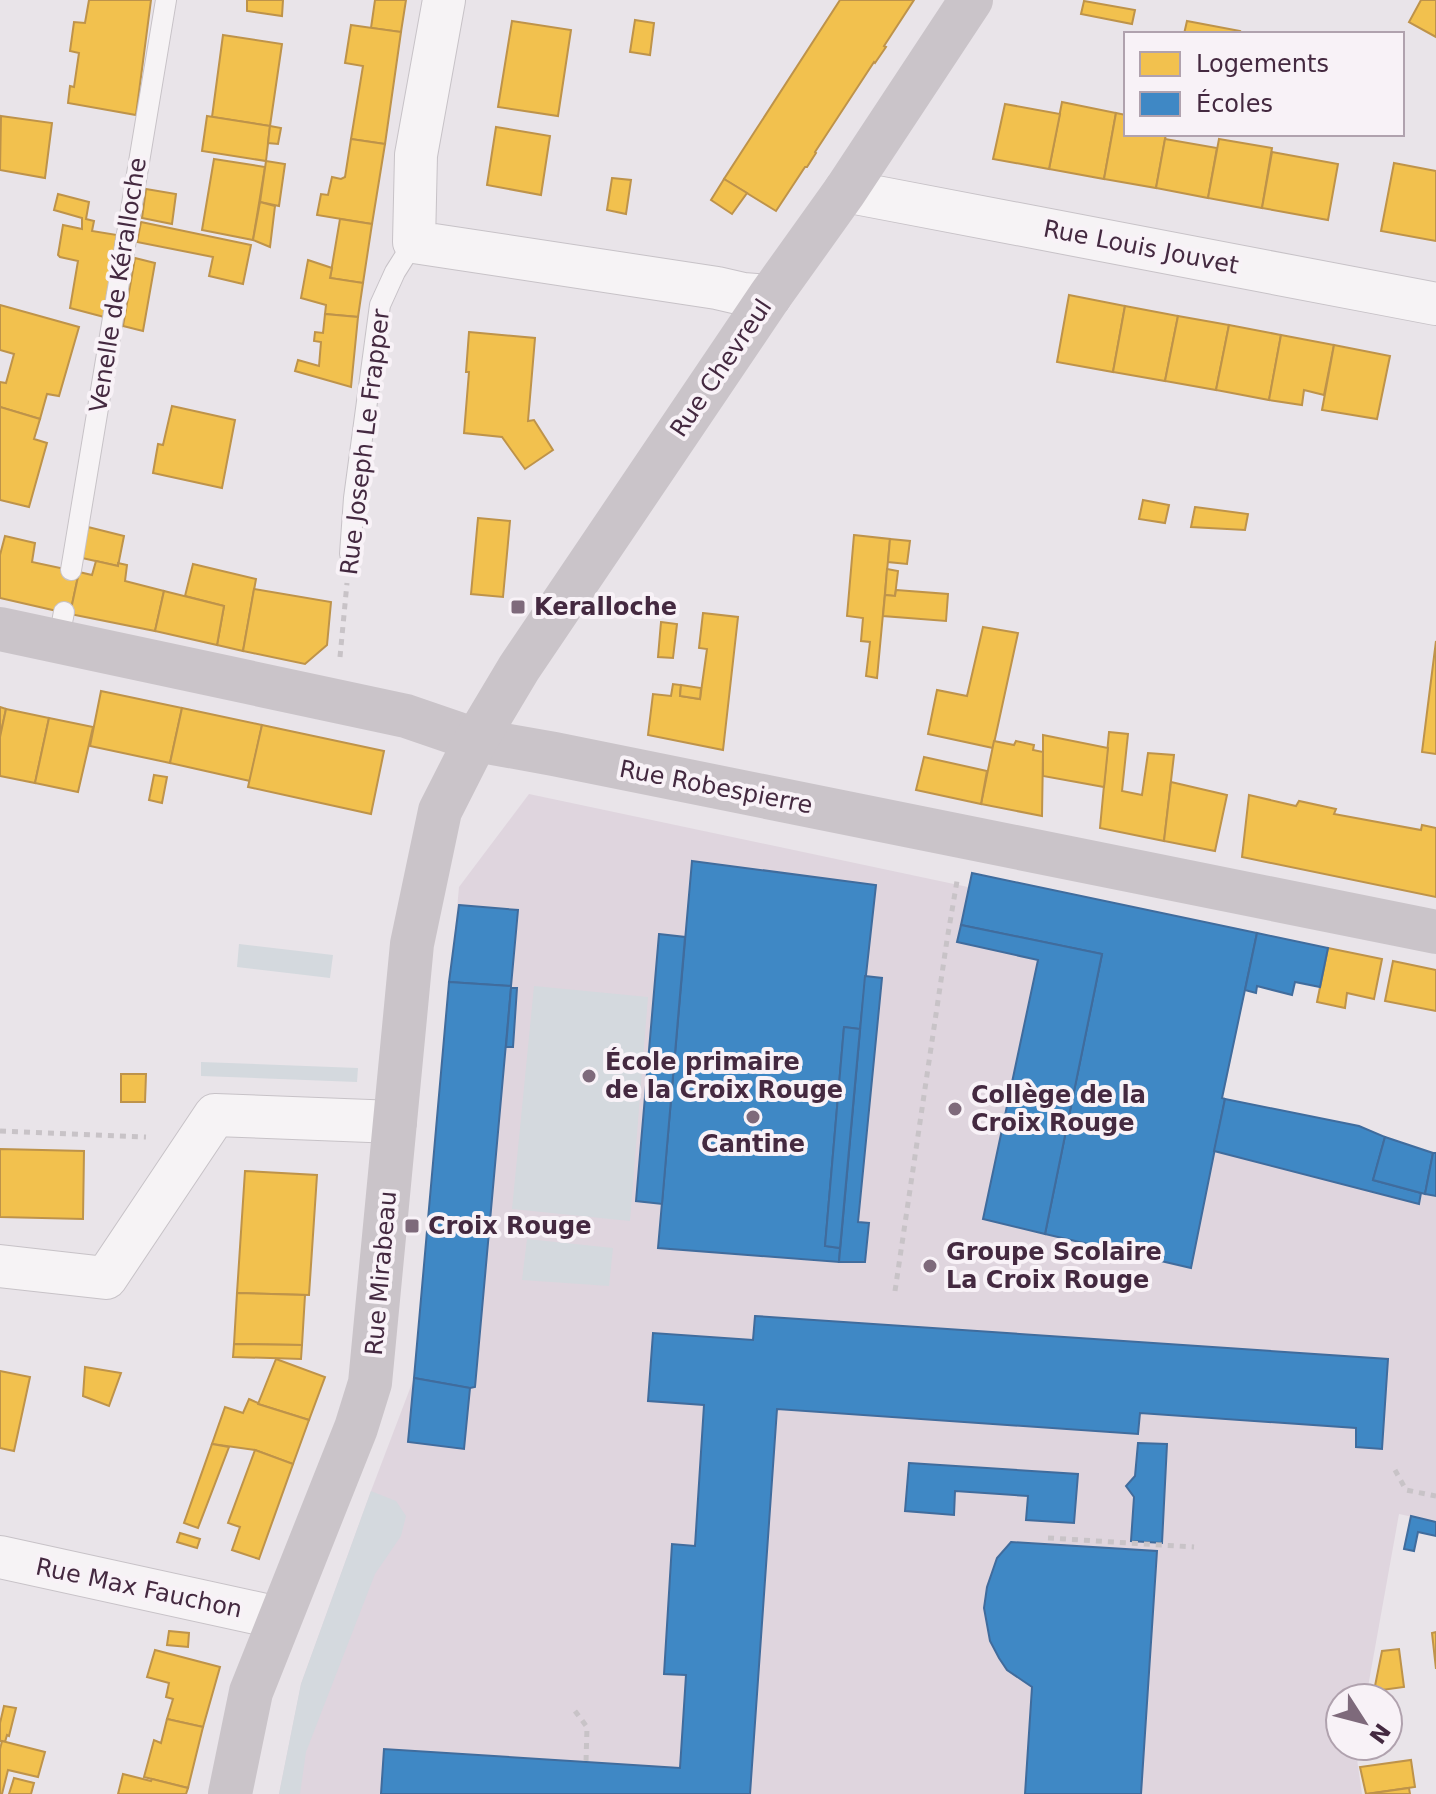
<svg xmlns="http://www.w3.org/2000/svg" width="1436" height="1794" font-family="'DejaVu Sans',sans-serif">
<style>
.built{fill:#dfd5de}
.green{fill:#d4d9de}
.homes{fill:#f2c14e;stroke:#be934a;stroke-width:2}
.schools{fill:#3f88c5;stroke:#406c9d;stroke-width:2}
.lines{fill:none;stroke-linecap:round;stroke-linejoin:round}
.lane-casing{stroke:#c7c2c7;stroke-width:22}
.street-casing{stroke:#c7c2c7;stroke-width:44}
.path{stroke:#c8c3c7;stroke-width:5;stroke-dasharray:6 6;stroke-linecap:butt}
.lane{stroke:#f6f3f5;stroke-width:20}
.street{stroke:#f6f3f5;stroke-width:42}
.secondary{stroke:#cac4c9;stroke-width:44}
.poi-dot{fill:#7e6a7b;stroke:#f8f2f7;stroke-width:3}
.labels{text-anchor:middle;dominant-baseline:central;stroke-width:8;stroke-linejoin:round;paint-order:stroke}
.street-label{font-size:24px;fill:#442940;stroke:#f8f2f7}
.poi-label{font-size:24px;font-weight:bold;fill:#442940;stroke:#f8f2f7;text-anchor:start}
</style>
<rect width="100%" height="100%" fill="#e9e4e9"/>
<path class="built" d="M529,794l439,93 4,-14 285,60 -34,165 136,28 64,25 13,2v369l-37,-8 -33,184h-26v48h17l-1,6 6,42h-1083l22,-110 70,-193 43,-113 45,-491z"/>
<g class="green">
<path d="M239,944l94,11 -3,23 -93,-11z"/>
<path d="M534,986l114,11 -18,224 -118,-12z"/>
<path d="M201,1062l157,6 -1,14 -156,-6z"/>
<path d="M527,1239l86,9 -4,38 -87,-6z"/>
<path d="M371,1491l25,10 10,15 -5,20 -26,38 -69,178 -6,42h-21l22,-110z"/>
</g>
<g class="homes">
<path d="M89,0h62l-15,115 -68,-12 2,-17 4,1 5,-34 -9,-2 4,-29 11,1z"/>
<path d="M247,0h36l-1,16 -35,-5z"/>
<path d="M375,0h31l-5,32 -30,-4z"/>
<path d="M840,0h74l-30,46 2,1 -11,16 -1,-1 -59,90 1,1 -9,14h-2l-29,44 -52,-32z"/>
<path d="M1421,0h15v37l-27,-15z"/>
<path d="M1084,1l51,9 -3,14 -51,-10z"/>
<path d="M635,20l19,3 -4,32 -20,-3z"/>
<path d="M512,21l59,9 -13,86 -60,-9z"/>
<path d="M1187,21l53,10 -1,3h-55z"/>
<path d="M351,25l50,7 -16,112 -34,-5 12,-73 -18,-3z"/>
<path d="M223,35l59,9 -12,82 -58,-9z"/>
<path d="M1062,102l54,11 -12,66 -55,-10z"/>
<path d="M1005,104l55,10 -11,55 -56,-10z"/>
<path d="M1116,113l10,2v19h40l-10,54 -52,-9z"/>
<path d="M1,116l51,7 -7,55 -45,-8z"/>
<path d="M207,116l63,10 -4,35 -64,-10z"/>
<path d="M270,126l11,2 -3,16 -10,-1z"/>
<path d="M496,127l54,9 -9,59 -54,-10z"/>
<path d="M351,139l34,5 -13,80 -55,-9 4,-21 7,1 4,-18 9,2 4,-2z"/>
<path d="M1165,139l52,9 -9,50 -52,-10z"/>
<path d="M1219,139l53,9 -10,60 -54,-10z"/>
<path d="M1272,152l66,12 -10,56 -66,-12z"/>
<path d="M214,159l51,8 -12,73 -51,-10z"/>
<path d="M266,161l19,3 -6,42 -19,-4z"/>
<path d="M1394,163l42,8v70l-55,-10z"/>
<path d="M612,178l19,2 -5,34 -19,-4z"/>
<path d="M724,179l23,14 -15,21 -21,-14z"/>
<path d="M146,189l30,5 -4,30 -30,-6z"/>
<path d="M58,194l31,8 -3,17 8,2 -2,10 25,4 -13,82 -34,-9 8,-47 -18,-4 -2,-2 5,-30 19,4v-11l-28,-8z"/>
<path d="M260,202l15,4 -5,41 -17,-7z"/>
<path d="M340,219l32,5 -9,59 -33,-5z"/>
<path d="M141,222l110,23 -8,39 -34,-8 4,-19 -76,-15z"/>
<path d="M135,258l20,5 -12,68 -20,-5z"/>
<path d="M308,260l24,8 -2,10 33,5 -5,34 -33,-3 1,-9 -25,-7z"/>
<path d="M1069,295l56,11 -12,66 -56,-10z"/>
<path d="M0,305l79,22 -20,69 -12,-2 -7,25 -40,-12v-25l6,1 8,-29 -14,-4z"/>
<path d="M1125,306l53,10 -13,65 -52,-9z"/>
<path d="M325,314l33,3 -7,70 -56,-16 3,-11 21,6 2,-24 -7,-1 1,-9 8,1z"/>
<path d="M1178,316l51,9 -13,65 -51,-9z"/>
<path d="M1229,325l52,10 -12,65 -53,-10z"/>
<path d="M469,332l66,6 -7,83 6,-1 19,30 -28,19 -23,-32 -38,-4 5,-61h-3z"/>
<path d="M1281,335l53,10 -10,50 -20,-5 -2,15 -33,-5z"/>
<path d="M1334,345l56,11 -13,63 -55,-9z"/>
<path d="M172,406l63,14 -13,68 -69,-15 5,-29 5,1z"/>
<path d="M0,407l40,12 -6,20 13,4 -18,64 -29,-7z"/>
<path d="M1143,500l26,5 -4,18 -26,-4z"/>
<path d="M1195,507l53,7 -3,16 -54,-3z"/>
<path d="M478,518l32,3 -7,76 -32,-3z"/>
<path d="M88,527l36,9 -6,30 -36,-8z"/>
<path d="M854,535l36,4 -13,139 -11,-2 4,-34 -9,-1 2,-23 -16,-2z"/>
<path d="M5,536l30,7 -3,19 47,10 -9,42 -70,-16v-43z"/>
<path d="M890,539l20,2 -3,23 -19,-2z"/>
<path d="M96,561l22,5v-3l9,2 -2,16 39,10 -9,40 -85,-17 9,-42 13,3z"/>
<path d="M193,564l63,15 -13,72 -26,-6 7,-39 -39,-10z"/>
<path d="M887,569l11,2 -3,25 -10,-1z"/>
<path d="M254,589l77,13 -4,43 -22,19 -62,-13z"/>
<path d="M896,590l52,4 -2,27 -63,-5 2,-21 10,1z"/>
<path d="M164,591l60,15 -7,39 -62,-14z"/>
<path d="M703,613l35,4 -15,133 -75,-15 5,-41 18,2 2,-12 8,1 -1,11 20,3 7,-50 -8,-1z"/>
<path d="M661,622l16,2 -4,34 -15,-1z"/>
<path d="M983,627l35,6 -25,115 -65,-14 9,-44 30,6z"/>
<path d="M1436,641v113l-14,-2z"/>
<path d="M681,685l20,3 -1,11 -20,-3z"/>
<path d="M101,691l81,17 -12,55 -80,-17z"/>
<path d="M0,707l6,2 -6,28z"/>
<path d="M182,708l80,17 -12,56 -80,-18z"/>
<path d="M6,709l43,9 -14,65 -35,-7v-39z"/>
<path d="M49,718l44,9 -15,65 -43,-9z"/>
<path d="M262,725l122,26 -13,63 -123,-27z"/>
<path d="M1109,732l19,2 -6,57 20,4 6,-42 26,2 -10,86 -64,-13z"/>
<path d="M1043,735l65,13 -4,39 -61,-11z"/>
<path d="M994,741l20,4 2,-4 18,4 -1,5 10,2 -1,64 -61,-12z"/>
<path d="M924,757l63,14 -6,33 -65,-14z"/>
<path d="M154,775l13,2 -5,26 -13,-3z"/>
<path d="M1171,782l56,13 -12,56 -51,-10z"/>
<path d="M1249,795l47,11 3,-5 37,8 -2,5 87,16 1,-5 14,3v69l-194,-40z"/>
<path d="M1328,948l54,11 -8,40 -27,-6 -2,15 -28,-6z"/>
<path d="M1393,961l43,9v41l-51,-10z"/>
<path d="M121,1074h25l-1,28h-24z"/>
<path d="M0,1149l84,2 -1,68 -83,-2z"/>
<path d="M245,1171l72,4 -8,120 -72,-2z"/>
<path d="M237,1293l68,2 -3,50 -68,-1z"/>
<path d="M234,1344l68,1 -1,14 -68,-2z"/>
<path d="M276,1359l49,18 -16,43 -51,-16z"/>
<path d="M85,1367l36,6 -12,33 -26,-10z"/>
<path d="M0,1371l30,6 -16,74 -14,-3z"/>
<path d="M249,1399l9,4v1l51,16 -16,44 -38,-14 -43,-6 13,-37 18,6z"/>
<path d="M212,1444l17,3 -31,81 -14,-5z"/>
<path d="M255,1450l38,14 -34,95 -27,-9 8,-23 -12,-4z"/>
<path d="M180,1533l20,6 -3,9 -20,-6z"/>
<path d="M169,1631l20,2 -1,14 -21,-2z"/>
<path d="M1436,1632v37l-4,-36z"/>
<path d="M1399,1649l5,38 -30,4 8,-40z"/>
<path d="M155,1650l65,17 -17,60 -36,-8 6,-20 -7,-2 3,-14 -22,-6z"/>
<path d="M4,1706l12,2 -7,28 -2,-1 -2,7 -5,-1v-18z"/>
<path d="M167,1719l36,8 -15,61 -44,-11 10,-37 7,3z"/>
<path d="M2,1741l43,11 -7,25 -30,-7 -6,24h-2v-45z"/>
<path d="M1411,1760l4,27 -49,7 -6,-27z"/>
<path d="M123,1774l28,7 1,-2 36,9 -2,6h-68z"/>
<path d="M14,1778l20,5 -3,11h-22z"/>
<path d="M1409,1788l1,6h-43z"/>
</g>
<g class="schools">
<path d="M692,861l184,24 -16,144 -16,-2 -19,219 15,2 -1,14 -181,-14z"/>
<path d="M972,873l285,60 -35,165 3,1 -34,169 -146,-34 57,-280 -141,-29z"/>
<path d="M459,905l59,5 -7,76 -62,-4z"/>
<path d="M961,925l141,29 -57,280 -62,-15 55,-259 -81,-18z"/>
<path d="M1257,933l71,15 -8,39 -25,-5 -3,13 -35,-9 -1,7 -11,-3z"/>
<path d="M659,934l26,3 -23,267 -26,-3z"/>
<path d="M865,976l17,2 -24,244 11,1 -4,39h-26z"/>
<path d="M449,982l62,4v2l-36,399 -5,1 -56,-10z"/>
<path d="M511,988h6l-4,59h-7z"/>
<path d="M844,1027l16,2 -20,219 -15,-2z"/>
<path d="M1225,1099l134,27 26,11 -12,43 48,13 -2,11 -205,-53z"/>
<path d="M1385,1137l48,16 -8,41 -52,-14z"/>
<path d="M1433,1153h3v43l-11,-2z"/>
<path d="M755,1316l633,43 -6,90 -26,-2v-19l-216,-15 -2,21 -361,-25 -27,385h-369l3,-45 296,19 6,-93 -22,-1 8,-130 23,2 9,-141 -56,-4 5,-68 100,7z"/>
<path d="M414,1378l56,10 -6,61 -56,-7z"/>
<path d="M1138,1443l29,1 -5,99 -31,-2 3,-44 -8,-11 9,-10z"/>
<path d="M909,1463l169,11 -4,49 -48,-3 2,-24 -73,-5 -1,24 -49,-4z"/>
<path d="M1411,1516l25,6v14l-18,-4 -4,19 -10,-2z"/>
<path d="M1011,1542l146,9 -16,243h-116l7,-107 -25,-17 -8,-12 -9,-17 -6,-33 3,-21 10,-29z"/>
</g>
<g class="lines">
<g class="lane-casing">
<g id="lane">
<path d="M350,554l4,-56 26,-193 15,-33 19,-30"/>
<path d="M71,570l95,-570"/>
<path d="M58,643l6,-31"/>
</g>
</g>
<g class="street-casing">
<g id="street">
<path d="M444,0l-28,155 -2,87 303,46 26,6 27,2"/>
<path d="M845,191l591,113"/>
<path d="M0,1266l106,12 109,-163 180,7"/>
<path d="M0,1557l279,61"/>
</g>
</g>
<g class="path">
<path d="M340,657l7,-74"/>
<path d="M0,1131l146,6"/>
<path d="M895,1291l52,-351 10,-59"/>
<path d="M1395,1470l11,20 30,6"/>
<path d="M1048,1538l146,9"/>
<path d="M575,1711l12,16 -1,35"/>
</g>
<use href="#lane" class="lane"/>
<use href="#street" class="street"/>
<g class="secondary">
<path d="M0,629l406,87 70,24 78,14 882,178"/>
<path d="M230,1794l21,-102 105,-264 14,-45 42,-439 28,-133 36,-71 43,-72 251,-372 75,-105 126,-191"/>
</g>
</g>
<g class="poi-dot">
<rect x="510" y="599" width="16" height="16" rx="4"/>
<circle cx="589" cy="1076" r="8"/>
<circle cx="955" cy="1109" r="8"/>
<circle cx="753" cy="1117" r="8"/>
<rect x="404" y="1218" width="16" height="16" rx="4"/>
<circle cx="930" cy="1266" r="8"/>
</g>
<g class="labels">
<g class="street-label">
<text transform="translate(1141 247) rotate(11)">Rue Louis Jouvet</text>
<text transform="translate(118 285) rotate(-81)">Venelle de Kéralloche</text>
<text transform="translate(721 368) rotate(-56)">Rue Chevreul</text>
<text transform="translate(365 442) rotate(-83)">Rue Joseph Le Frapper</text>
<text transform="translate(716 787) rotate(11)">Rue Robespierre</text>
<text transform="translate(381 1273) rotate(-85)">Rue Mirabeau</text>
<text transform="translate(139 1588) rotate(12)">Rue Max Fauchon</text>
</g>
<g class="poi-label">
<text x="534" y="607">Keralloche</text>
<text x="605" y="1062">École primaire<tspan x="605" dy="28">de la Croix Rouge</tspan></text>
<text x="971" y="1095">Collège de la<tspan x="971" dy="28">Croix Rouge</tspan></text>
<text x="753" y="1144" text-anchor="middle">Cantine</text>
<text x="428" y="1226">Croix Rouge</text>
<text x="946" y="1252">Groupe Scolaire<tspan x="946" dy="28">La Croix Rouge</tspan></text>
</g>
</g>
<rect x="1124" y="32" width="280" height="104" fill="#f8f2f7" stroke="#b0a2ae" stroke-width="2"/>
<rect x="1140" y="52" width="40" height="24" fill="#f2c14e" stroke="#b0a2ae" stroke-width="2"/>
<text x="1196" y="72" font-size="24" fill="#442940">Logements</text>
<rect x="1140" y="92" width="40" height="24" fill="#3f88c5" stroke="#b0a2ae" stroke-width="2"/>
<text x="1196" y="112" font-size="24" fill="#442940">Écoles</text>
<g transform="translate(1364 1722) rotate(126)"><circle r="38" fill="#f8f2f7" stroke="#b0a2ae" stroke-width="2"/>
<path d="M0-6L14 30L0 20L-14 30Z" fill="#7e6a7b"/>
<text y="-12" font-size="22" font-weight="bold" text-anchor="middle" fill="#442940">N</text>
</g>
</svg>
